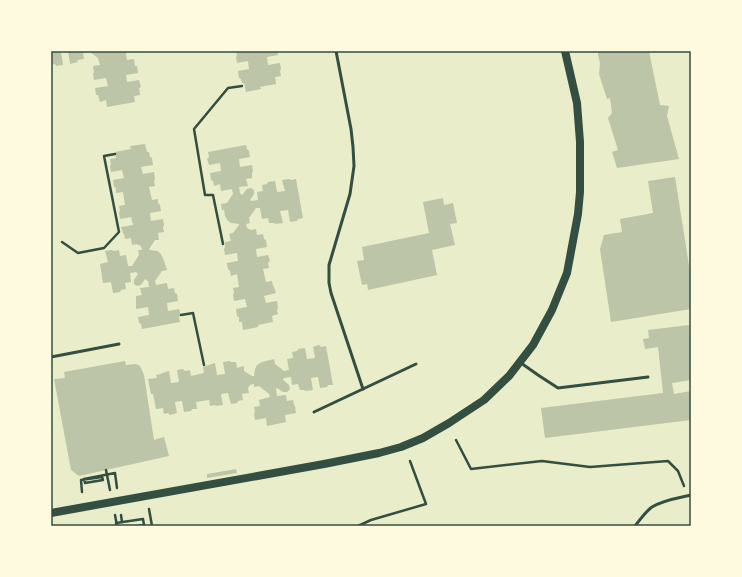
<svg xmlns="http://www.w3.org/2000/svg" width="742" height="577" font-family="'Libre Baskerville',serif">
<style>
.building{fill:#bcc5a7}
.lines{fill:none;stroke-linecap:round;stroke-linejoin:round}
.path{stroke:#344e41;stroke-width:2.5}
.service{stroke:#344e41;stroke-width:3}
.secondary{stroke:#344e41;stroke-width:8}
.neatline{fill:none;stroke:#344e41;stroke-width:1.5}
</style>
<rect width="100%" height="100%" fill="#e9edc9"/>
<g class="building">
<path d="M51,51h13v1h-3l2,13 -7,1 -1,-2 -4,1z"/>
<path d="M68,51h21v1l-6,1 1,6 -7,1 1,2 -8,2z"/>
<path d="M89,51h39l-2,2 1,7 7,-1 1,7h2l1,7 -12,2 1,7 12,-2 2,7 -2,1 1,7 -6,1 1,6 -28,5 -1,-7 -6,2 -2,-7h-2l-1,-7 13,-2 -2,-8 -12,2 -1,-7h1l-1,-7 7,-1 -2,-7z"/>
<path d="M236,51h41l1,4 -11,2 1,8 12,-2 1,6 -1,2 1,5 -6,1 1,7 -16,3 1,2 -15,3 -2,-9h-2l-1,-4 -2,-1 -1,-7 11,-2 -1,-8 -11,2 -1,-6 1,-2z"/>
<path d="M598,51h51l11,54 9,1 -2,10 12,43 -62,9 -5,-16 6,-2 -10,-32 4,-5 -2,-15 -3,1 -8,-25 1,-11 -2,-8z"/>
<path d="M145,144l2,8h2l1,5 2,1 1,7 -12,2 2,7 11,-2 1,7 -1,2 1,5 -6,1 3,13 6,-1v4l2,2 1,6 -11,2 1,8 12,-2 1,6 -1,2 1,5 -6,1 1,7h-4l-6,9 1,1 7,1 3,2 3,5 4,12 -5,1 -7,10 1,4 11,-2 1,6 6,-1 1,5 2,1 1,7 -11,2 1,8 11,-2 2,6 -2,2 1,5 -38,7 -1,-5 -2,-1 -1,-6 11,-2 -1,-8 -12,2v-13l6,-1 -2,-7 9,-1 -1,-6 -3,-2 -4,6 -4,1 -3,-2v-4l4,-6 -2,-2 -6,1 1,9 -6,1 1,6 -5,1 -1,2 -7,1 -2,-11 -8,1 -3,-19 8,-2 -3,-11 7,-1 2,1 5,-1 1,6 6,-1 2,11h4l7,-11 -1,-5h4l-1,-4 -4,-2 -5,1 -1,-7 -6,1 -1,-5 -1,-1 -2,-6 12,-2 -2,-8 -11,2 -1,-7 1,-1 -1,-5 6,-1 -2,-13 -7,1v-5l-2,-1 -1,-7 11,-2 -2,-8 -11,2 -1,-6 1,-2 -1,-5 6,-1 -1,-6 16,-3 -1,-3z"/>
<path d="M246,145l1,4 2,2 1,6 -11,2 1,8 12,-2 1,7 -1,1v5l-6,1 2,7 -9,1 1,6 2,2 5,-6 4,-1 3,2v4l-4,6 2,1 6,-1 -1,-8 6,-1 -1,-6 5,-1 1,-2 7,-1 2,11 8,-1 -3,-11 7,-1 2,1 5,-1 7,39 -5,1 -1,2 -7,1 -2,-12 -8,1 3,12 -7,1 -2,-1h-5l-1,-5 -6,1 -2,-11h-4l-7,10 1,5 -4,1 1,4 4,2 5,-1 1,6 6,-1 1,5 2,1 1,7 -11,2 1,8 11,-2 2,6 -2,2 1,5 -6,1 3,13 6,-1 1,5 1,1 2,6 -12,3 2,7 11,-2 1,7 -1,2 1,4 -6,2 1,6 -15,3v2l-15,3 -1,-8h-3v-5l-2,-1 -1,-7 11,-2 -2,-8 -11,2 -1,-6 1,-2 -1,-5 6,-1 -2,-13 -6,2 -1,-5 -2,-2 -1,-6 11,-2 -1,-8 -12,2 -1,-6 1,-2v-5l6,-1 -2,-7 4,-1 6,-8v-1l-8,-1 -3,-2 -3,-5 -1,-6h-2l-1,-6 6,-1 6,-9 -1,-5 -11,2 -1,-7 -6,2 -1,-5 -2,-1 -1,-7 11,-2 -1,-8 -11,2 -2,-6 2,-2 -1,-5z"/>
<path d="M675,177l16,101v31l-80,13 -11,-73 4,-14 18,-3 -2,-13 33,-6 -5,-32z"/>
<path d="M443,198l1,7 9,-2 4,20 -7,1 5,21 -23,5 5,25 -69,15 -1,-6 -5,1 -5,-24 7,-1 -2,-13 67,-14 -6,-31z"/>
<path d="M689,325l2,17v38l-19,3 2,11 17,-3v29l-146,18 -4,-30 122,-15 -5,-46 -13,2 -2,-10 6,-1 -1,-8z"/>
<path d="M319,345l2,2 5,-1 7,39h-5l-1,2 -7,1 -2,-11 -7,1 2,12 -7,1 -2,-1h-4l-2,-6 -6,1 -1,-8 -7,1 -1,2 6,5 1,4 -3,3h-4l-6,-4 -1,1 1,7 9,-1 1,6 6,-1 1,5 1,1 1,7 -11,2 1,7 -19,4 -1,-8 -11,2 -1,-7 1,-1 -1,-5 6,-1 -1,-6 11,-3 -1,-3 -10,-8 -5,1v-3l-4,1 -2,3 1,5 -7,1 1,6 -5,1 -1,2 -6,1 -3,-11 -7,1 2,11 -7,1 -1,-1 -5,1 -1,-6 -13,2 1,7h-5l-1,2 -7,1 -2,-11 -7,1 2,11 -7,2 -2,-2 -4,1 -1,-6 -7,1 -3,-15h-2l-3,-15 9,-1 -1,-3 5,-1 1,-1 7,-2 2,12 8,-1 -2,-12 6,-1 2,2 5,-1 1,6 13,-3 -1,-6 12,-4 2,12 8,-1 -2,-12 7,-1 1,1h5l1,6 7,-2v5l8,5h2l1,-7 2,-4 5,-3 12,-3 1,5 9,7 5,-1 -2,-11 6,-1 -1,-6 5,-1 1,-2 7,-1 2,11 8,-1 -2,-11z"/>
<path d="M125,361l1,4 9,-1 4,1 2,3 3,7 10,65 10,-3 5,19 -90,20 -8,-6 -17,-91 11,-1 -1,-6z"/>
<path d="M236,469l1,4 -30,5v-4z"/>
</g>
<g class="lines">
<g class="path">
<path d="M62,242l16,11 26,-5 15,-16 -15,-76 11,-2"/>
<path d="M223,244l-10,-49h-8l-11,-66 34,-41 14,-2"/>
<path d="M181,315l12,-2 11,52"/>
<path d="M456,440l15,29 71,-8 48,6 78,-6 10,10 6,15"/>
<path d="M106,470l4,20"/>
<path d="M82,492l-1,-12 21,-3 1,3 -18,3 -1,-4 31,-6 2,15"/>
<path d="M149,509l3,17"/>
<path d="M115,515l2,11"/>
<path d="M121,515l1,7"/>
<path d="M116,523l27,-4 1,6 -7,1"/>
<path d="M358,526l13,-6 55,-16 -16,-43"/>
</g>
<g class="service">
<path d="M336,51l15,78 2,18 1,19 -4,28 -21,71v18l2,10 32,96"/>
<path d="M51,357l68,-13"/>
<path d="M521,363l17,12 20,13 90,-11"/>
<path d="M314,412l102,-48"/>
<path d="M635,526c5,-6 10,-14 17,-19 11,-7 26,-9 39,-12"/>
</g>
<path class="secondary" d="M51,513l273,-49 55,-11 22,-6 22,-9 26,-15 35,-23 25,-24 24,-31 19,-35 15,-37 11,-59 2,-22v-50l-3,-39 -12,-52"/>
</g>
<rect width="742" height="577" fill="none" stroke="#fefae0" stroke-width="104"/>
<rect x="52" y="52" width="638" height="473" class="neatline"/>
</svg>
